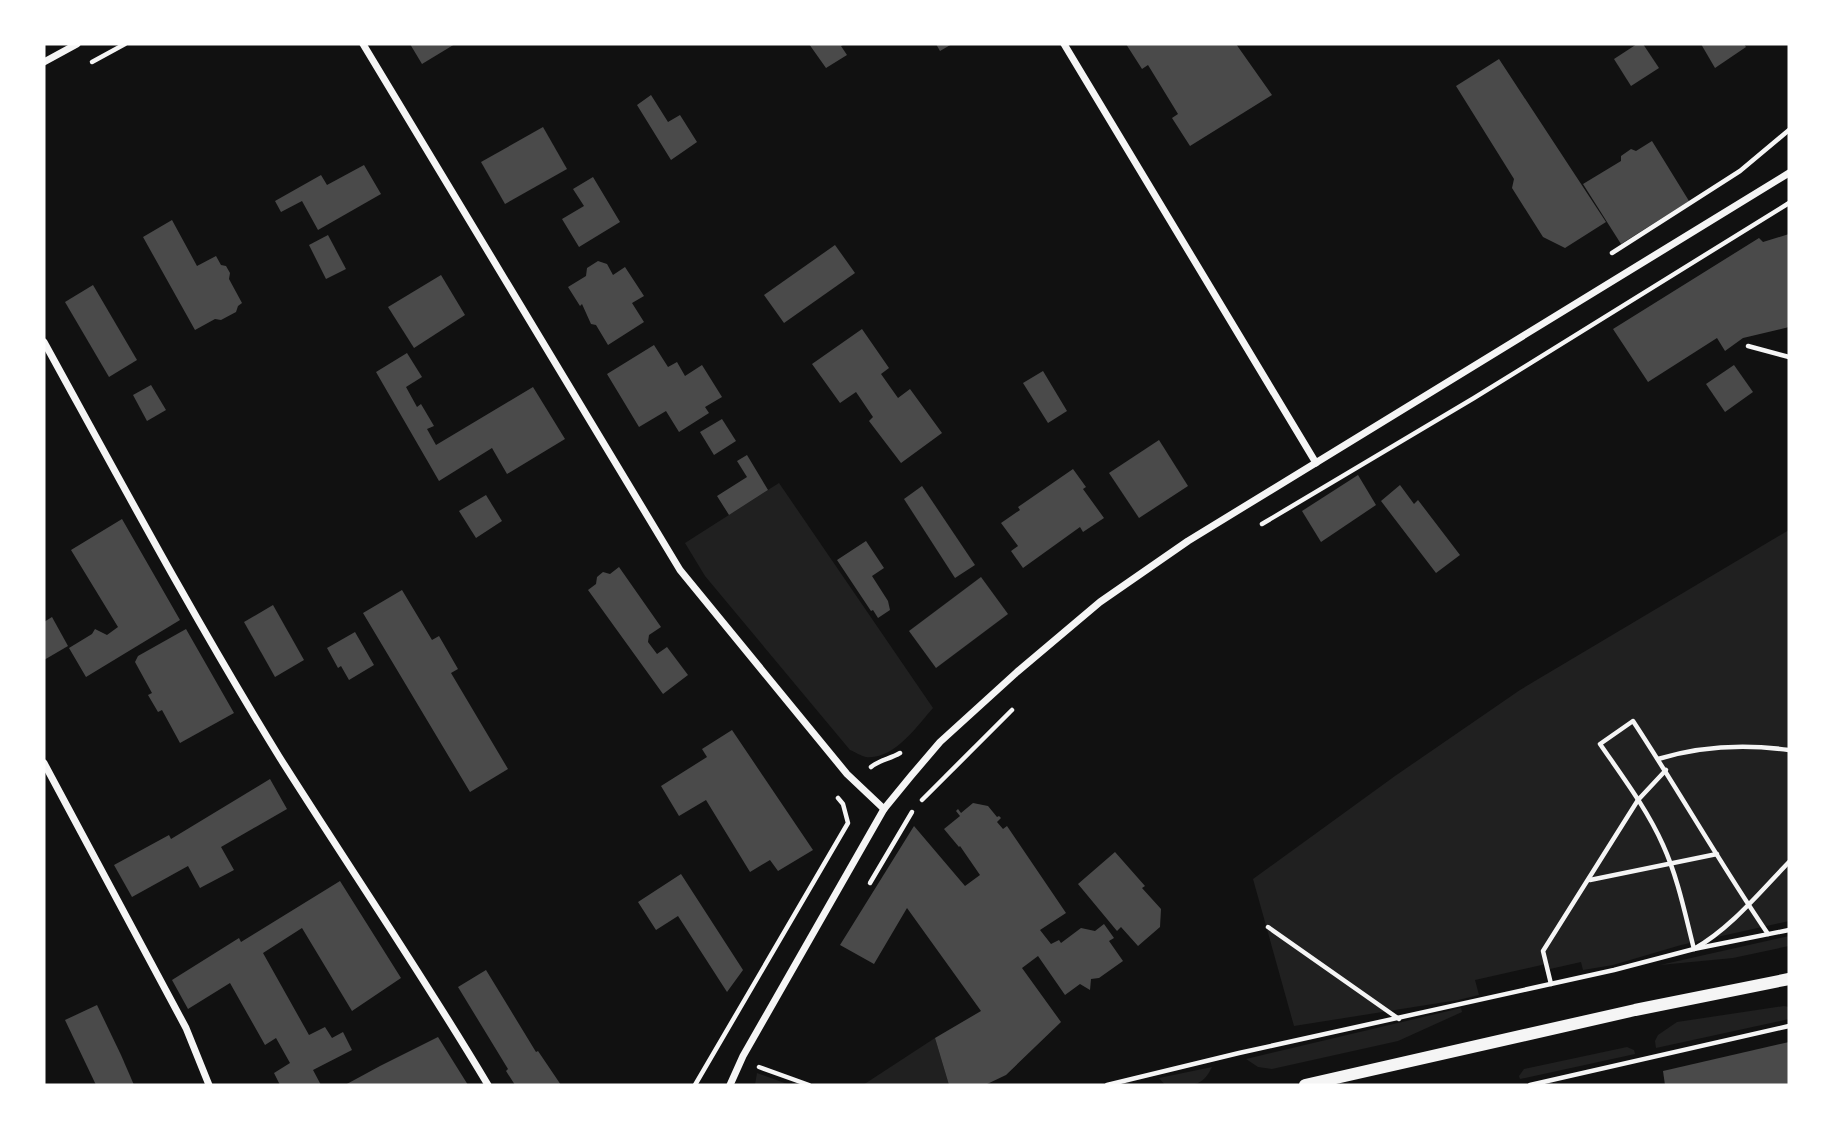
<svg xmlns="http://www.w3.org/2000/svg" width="1833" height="1129" font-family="Helvetica,sans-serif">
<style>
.green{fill:#202020}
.building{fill:#4a4a4a}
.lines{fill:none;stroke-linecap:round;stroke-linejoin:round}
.path{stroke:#f5f5f5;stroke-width:4.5}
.minor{stroke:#f5f5f5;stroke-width:7}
.tertiary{stroke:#f5f5f5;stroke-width:12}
</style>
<rect width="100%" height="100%" fill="#111"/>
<g class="green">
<path d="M779,483l154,225c-16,18 -39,52 -67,49 -5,-1 -11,-5 -16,-7l-145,-174 -20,-33z"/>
<path d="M1789,530v391l-108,24 -68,20 -30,5 -2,-8 -31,7 -4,-5 -71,16 4,15 -21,5 -164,26 -41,-147 142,-103 125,-86z"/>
<path d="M1789,936v10l-56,12 -73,7z"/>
<path d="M1784,1006l5,1v12l-133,29 -1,-7 3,-6 19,-13z"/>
<path d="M1461,1008l1,4 -64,29 -126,28 -14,-2 -12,-8z"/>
<path d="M935,1038l14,47h-86z"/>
<path d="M1627,1047l7,3 1,4 -115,25 -1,-3 5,-7z"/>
<path d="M1212,1067c-11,23 -24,18 -47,18l-6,-7z"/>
<path d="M757,1073l33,12h-35z"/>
</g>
<g class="building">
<path d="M410,44h45l-33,20z"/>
<path d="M809,44h36l-4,2 6,9 -21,13z"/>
<path d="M936,44h16l-12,7z"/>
<path d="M1126,44h110l36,51 -82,51 -18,-28 6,-4 -30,-49 -6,4z"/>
<path d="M1637,44h6l16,24 -28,18 -17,-27z"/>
<path d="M1701,44h43l2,3 -31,21z"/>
<path d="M1499,59l107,163 -41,26 -22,-11 -31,-49 2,-9 -58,-93z"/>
<path d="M651,95l17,27 12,-7 17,27 -26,18 -34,-55z"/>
<path d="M543,127l24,42 -62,35 -24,-42z"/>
<path d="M1652,141l37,60 -68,43 -38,-60 38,-23v-5l10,-7 5,2z"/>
<path d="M364,165l17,29 -63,36 -16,-29 -21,11 -6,-11 46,-26 6,10z"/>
<path d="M593,177l27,45 -41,25 -17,-28 22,-13 -11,-17z"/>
<path d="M172,220l25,46 19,-10 5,9 5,1 4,7 -1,6 13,24 -4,3 -2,6 -15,8 -6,-1 -20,11 -52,-93z"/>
<path d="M1789,234v93l-46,11 -18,13 -8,-13 -69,44 -35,-53 146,-91 4,4z"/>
<path d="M328,235l18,34 -20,10 -17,-34z"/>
<path d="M835,245l20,28 -71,50 -20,-28z"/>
<path d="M598,261l9,3 6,11 12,-8 19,29 -12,7 12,19 -36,23 -12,-20 -5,-1 -9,-20 -2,2 -12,-19 18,-11 1,-8z"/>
<path d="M441,275l24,40 -51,33 -26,-41z"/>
<path d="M93,285l44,75 -28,17 -44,-75z"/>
<path d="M862,329l27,39 -8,6 17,24 12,-9 32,44 -41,30 -32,-42 4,-4 -17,-25 -16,11 -28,-39z"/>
<path d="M654,345l14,22 9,-5 8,14 17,-11 20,32 -17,10 4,6 -30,19 -13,-21 -27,16 -32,-53z"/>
<path d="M407,353l15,24 -16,10 11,20 4,-3 13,22 -7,3 9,16 97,-58 32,52 -58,35 -15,-26 -53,33 -63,-109z"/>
<path d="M1734,365l19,27 -28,20 -19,-28z"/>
<path d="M1043,371l24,40 -19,12 -25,-40z"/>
<path d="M151,385l15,25 -19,11 -14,-26z"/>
<path d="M722,419l14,22 -22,14 -14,-23z"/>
<path d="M1159,440l29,46 -49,32 -30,-45z"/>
<path d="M747,455l21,35 -39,25 -12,-19 30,-19 -10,-16z"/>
<path d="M1073,469l13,18 -3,2 21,29 -21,14 -3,-5 -57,41 -12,-17 7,-5 -17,-23 19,-13 -2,-3z"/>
<path d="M1358,475l18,30 -55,37 -19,-31z"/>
<path d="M1400,485l14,19 4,-4 42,55 -24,18 -55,-72z"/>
<path d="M922,486l53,79 -20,13 -51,-79z"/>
<path d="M486,495l16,26 -26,17 -17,-27z"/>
<path d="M122,519l58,101 -94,57 -17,-29 23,-14 3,-5 12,6 11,-8 -47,-77z"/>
<path d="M866,541l18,27 -12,8 16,25 2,9 -12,8 -5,-8 -2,1 -34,-51z"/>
<path d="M619,567l42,60 -12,8 -1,7 9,12 10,-7 21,28 -25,19 -75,-104 8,-6 1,-7 6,-5 7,2z"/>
<path d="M981,577l27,37 -72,54 -27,-37z"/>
<path d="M402,590l30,50 7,-4 19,33 -7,4 57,96 -38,23 -107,-179z"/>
<path d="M273,605l31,55 -29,17 -31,-55z"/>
<path d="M52,617l16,29 -24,14v-38z"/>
<path d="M186,629l48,84 -54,30 -18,-33 -4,2 -10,-17 4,-2 -17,-31 3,-6z"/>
<path d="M355,632l19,33 -25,15 -8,-14 -3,2 -11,-20z"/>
<path d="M732,730l81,120 -35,21 -8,-11 -20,12 -44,-72 -27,16 -18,-30 46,-29 -5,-8z"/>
<path d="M270,779l17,30 -66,38 13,23 -34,18 -12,-22 -56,31 -18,-32 55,-30 2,4z"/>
<path d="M973,803l15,3 9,11 2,-1 2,2 -4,4 6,7 4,-3 59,87 -26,17 11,14 8,-4 2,3 20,-15 14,3 9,-7 10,14 -5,3 14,20 -24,17 -8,1 -1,11 -10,-6 -15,11 -27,-39 -16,12 39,54 -55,53 -21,10h-36l-14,-47 46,-27 -74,-103 -33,56 -34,-19 74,-119 51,60 15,-11 -20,-29 -1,1 -15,-18 16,-13 -4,-5 2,-2 3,4z"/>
<path d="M1115,852l30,34 -3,2 19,21 -1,18 -22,19 -17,-19 -4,4 -39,-47z"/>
<path d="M681,874l62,96 -16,22 -49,-76 -22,14 -18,-28z"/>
<path d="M340,881l61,97 -49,33 -50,-83 -39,25 46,82 16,-8 7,11 11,-6 9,18 -39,20 8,15h-41l-6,-12 16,-10 -14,-25 -11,7 -35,-62 -42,26 -16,-29 67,-42 2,4z"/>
<path d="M486,970l50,82 2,-1 23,34h-46l-9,-14 2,-2 -50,-82z"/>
<path d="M97,1005l24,50 13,30h-38l-31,-65z"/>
<path d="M438,1037l30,48h-123l35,-19z"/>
<path d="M1789,1042v43h-124l-2,-14z"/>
</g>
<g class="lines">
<g class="path">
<path d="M92,62l33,-18"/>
<path d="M1612,253l128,-82 49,-41"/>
<path d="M1748,346l41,11"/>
<path d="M1262,524l212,-126 315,-195"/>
<path d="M1658,759c43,-13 87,-15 131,-9"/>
<path d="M871,767c8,-7 19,-8 29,-14"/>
<path d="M922,800l90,-90"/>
<path d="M1590,880l127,-26"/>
<path d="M870,883l42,-71"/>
<path d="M1268,927l131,92"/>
<path d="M1768,934c-47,-69 -89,-143 -135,-213l-33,23c22,32 47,65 63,101 15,33 22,69 31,104 37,-21 65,-56 95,-87"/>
<path d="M1551,984l-8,-33 95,-151 28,-30"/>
<path d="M759,1067l50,18"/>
<path d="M695,1085l153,-262 -5,-19 -5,-6"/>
<path d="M1107,1085l132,-32 375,-83 80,-21 95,-19"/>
<path d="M1530,1085l259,-59"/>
</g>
<g class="minor">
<path d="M363,44l317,526 167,204 37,35"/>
<path d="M1064,44l252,419"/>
<path d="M44,62l33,-18"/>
<path d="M44,342c77,140 152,280 236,416 69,109 142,216 208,327"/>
<path d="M44,763l142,265 23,57"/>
<path d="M730,1085l13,-29 141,-247 27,-33 29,-34 77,-70 83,-70 88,-61 601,-368"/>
</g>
<path class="tertiary" d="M1305,1085l330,-75 154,-31"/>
</g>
<rect width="1833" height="1129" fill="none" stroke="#ffffff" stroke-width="91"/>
</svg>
